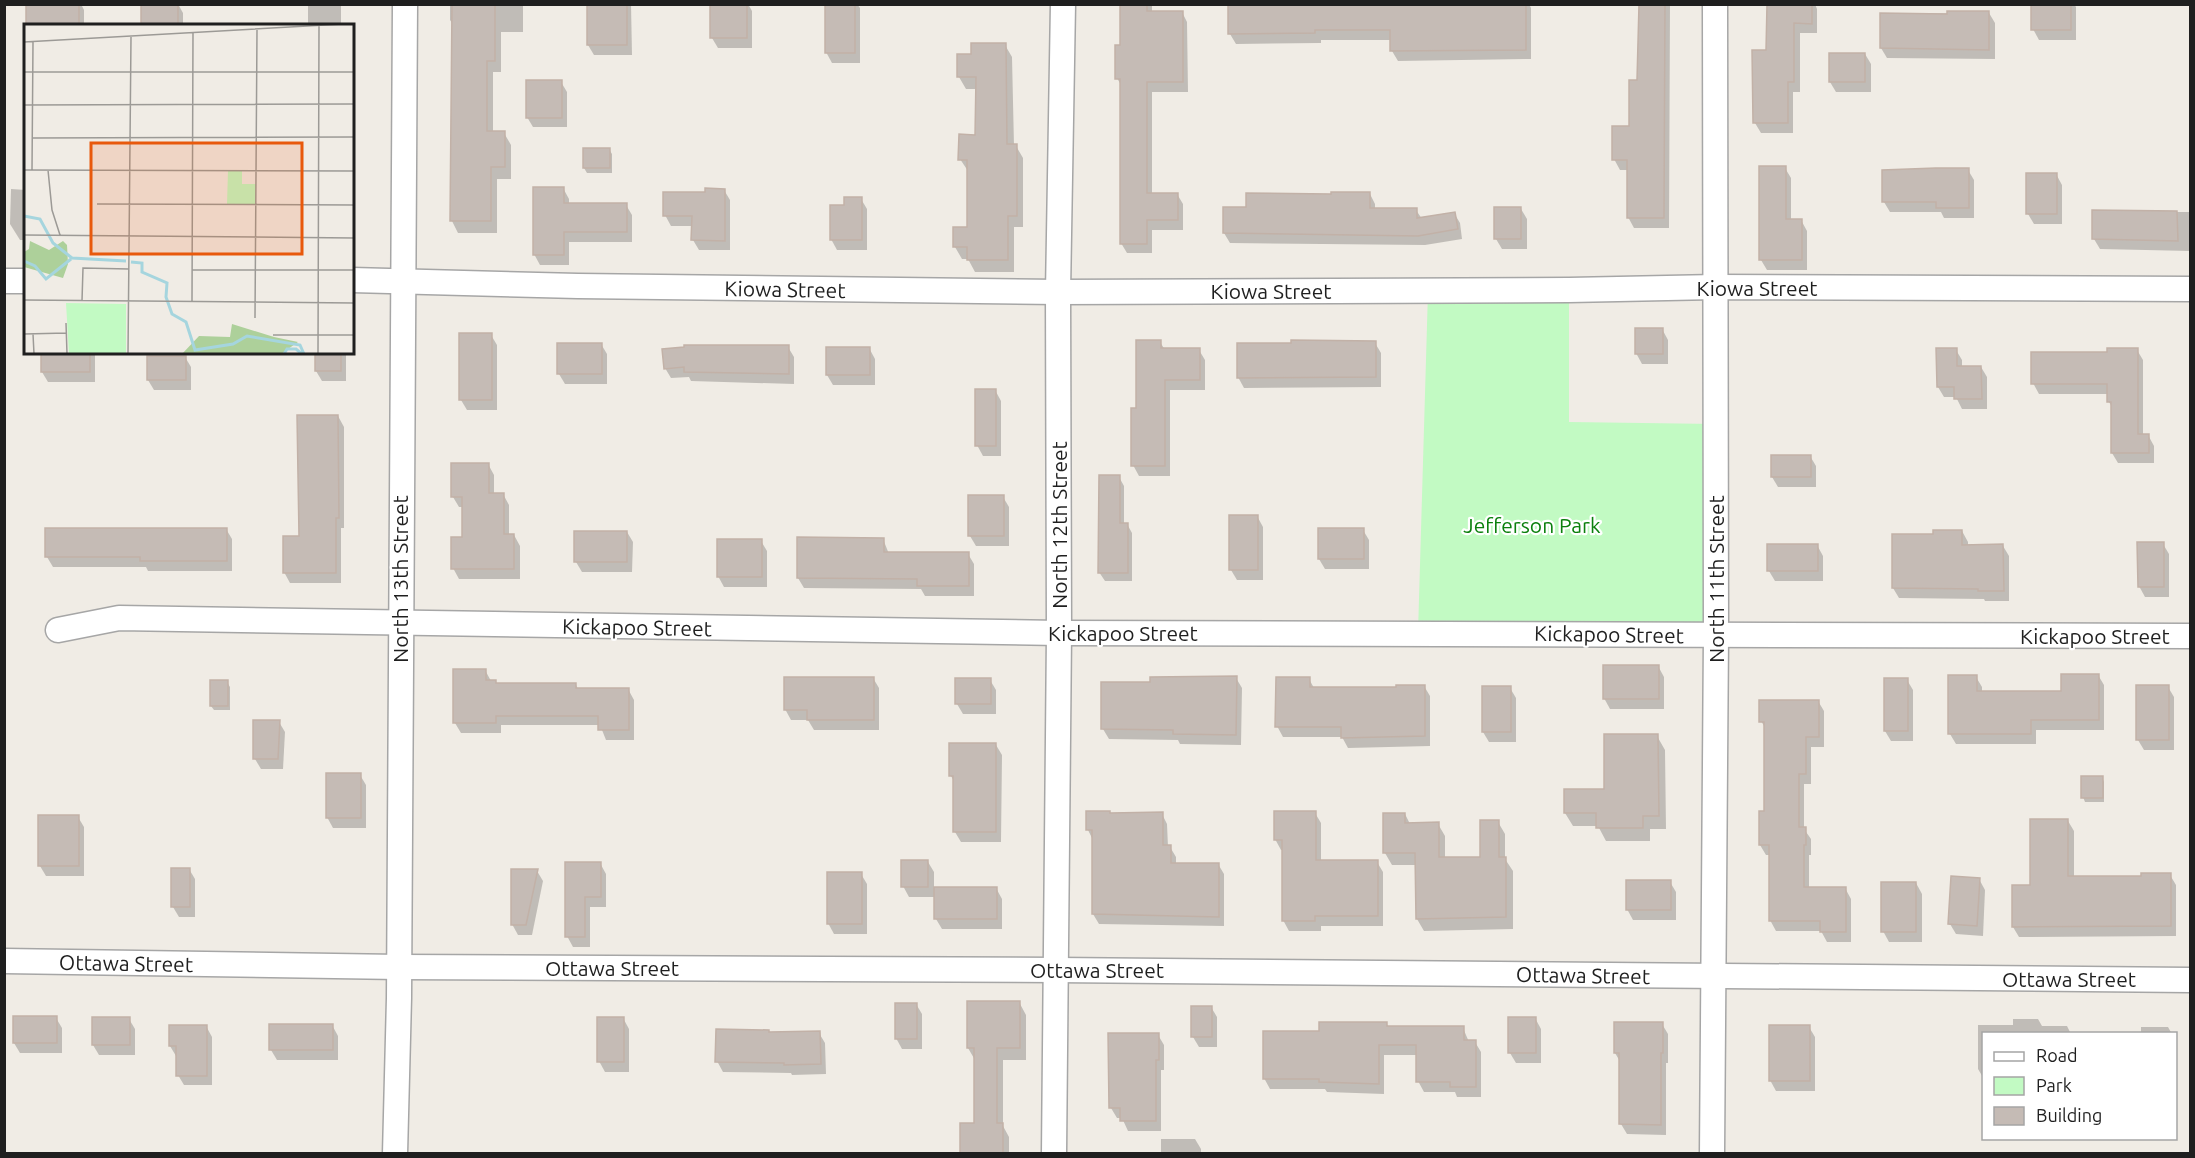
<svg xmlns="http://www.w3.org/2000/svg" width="2195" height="1158" font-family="Ubuntu,sans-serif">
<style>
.park{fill:#c2fac3}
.shadow{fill:#0003}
.building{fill:#c5bbb5;stroke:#c2b1a7;stroke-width:1.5}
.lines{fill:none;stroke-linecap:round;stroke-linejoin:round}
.street-casing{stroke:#a6a6a6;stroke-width:27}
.street{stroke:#fff;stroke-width:24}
.labels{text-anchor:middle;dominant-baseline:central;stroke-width:4.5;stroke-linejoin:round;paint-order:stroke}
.street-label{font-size:21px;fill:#1f1f1f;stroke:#fff}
.park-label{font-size:21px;fill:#0b800d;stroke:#fff}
.inset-river{fill:none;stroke:#a5d5de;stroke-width:3}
.inset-road{fill:none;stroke:#9c9a96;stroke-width:1.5}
.view{fill:#e8590c;fill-opacity:0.15;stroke:#e8590c;stroke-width:3}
.inset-edge{fill:none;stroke:#1f1f1f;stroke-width:3}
</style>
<rect width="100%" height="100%" fill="#f0ece5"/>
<path class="park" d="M1569,290v132l147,2v211l-298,-2 10,-342z"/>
<g class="shadow">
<path d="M28,4h53l3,6v16h-56z"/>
<path d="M143,4h35l5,9v13h-40z"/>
<rect x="308" y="4" width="33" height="22"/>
<path d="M450,4h73v28h-22v40h-8v61h11l7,12v34h-14v54h-39l-6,-12 2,-195 -4,-6z"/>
<path d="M588,4h43l1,51h-38l-6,-10z"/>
<path d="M712,4h36l4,7v37h-34l-6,-10z"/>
<path d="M826,4h31l3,4v55h-28l-6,-11z"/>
<path d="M1122,4h30v8h30l5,10 1,70h-36v102h25l6,10v26h-31v23h-25l-6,-10v-158l-4,-7 5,-32z"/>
<path d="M1440,4h89l2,4v51l-133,2 -6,-10v-11h-71v3l-85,1 -6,-10z"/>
<path d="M1640,4h30l-1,224h-35l-6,-11v-47h-8l-6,-11 16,-31 8,-46z"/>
<path d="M1768,4h47l2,5v24h-17v59h-7v41h-32l-6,-10 13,-72z"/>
<path d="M2033,4h41l2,3v33h-37l-6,-11z"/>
<path d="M1989,13l6,10v36l-108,-1 -6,-10v-34z"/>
<path d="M1005,45l7,12 2,89h2l7,12v69h-9v45h-39l-7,-13h-6l-7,-12v-19h13v-57l-8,-12 17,-23v-47h-11l-7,-12 14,-21z"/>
<path d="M1865,54l6,10v28h-35l-6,-10z"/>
<path d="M561,82l6,10v35h-34l-6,-10z"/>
<path d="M609,149l3,5v19h-25l-3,-5z"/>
<path d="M1760,168h25l6,10v42h10l6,11v39h-40l-6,-10z"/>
<path d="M1968,170l6,10v38h-30l-3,-6h-51l-6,-10z"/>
<path d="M2056,174l6,11v39h-28l-6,-10z"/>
<path d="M563,188l6,11v6h57l6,10v27h-63v23h-29l-6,-11z"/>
<path d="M11,189l15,1v50h-6l-10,-16z"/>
<path d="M724,190l6,10v50h-31l-6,-10v-14h-22l-6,-11 42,-21z"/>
<path d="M1370,194l5,10v6h41l6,9 32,-6 6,10 2,16 -37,6 -195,-2 -6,-10 24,-25 84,-12z"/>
<path d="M861,199l6,10v41h-30l-6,-11 15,-33z"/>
<path d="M1521,209l6,10v30h-25l-6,-10z"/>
<path d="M2094,212h96v39l-90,-2 -6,-10z"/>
<path d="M1662,329l6,11v24h-26l-6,-11z"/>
<path d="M491,335l6,10v65h-30l-6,-10z"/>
<path d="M1160,342l5,8h34l6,10v30h-35v86h-31l-6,-11 5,-56z"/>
<path d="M1375,343l6,10v34l-137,1 -6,-11z"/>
<path d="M601,344l6,10v30h-42l-6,-10z"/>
<path d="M788,347l6,10v27l-103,-3 -2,-4 -18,1 -6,-10z"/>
<path d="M869,348l6,11v26h-42l-6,-10z"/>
<path d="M1956,350l6,10v7h19l6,10v32h-25l-6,-12h-12l-6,-10z"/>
<path d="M2137,350l6,10v75h5l6,11v17h-36l-6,-10v-46l-3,-5v-8h-70l-6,-11 76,-29z"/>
<path d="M42,352h53v30h-47l-6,-10z"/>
<path d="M316,352h30v29h-24l-6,-10z"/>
<path d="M185,357l6,10v23h-37l-6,-10z"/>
<path d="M995,390l6,11v55h-18l-6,-11z"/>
<path d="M338,416l6,11v101h-3v55h-51l-6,-11 16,-34z"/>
<path d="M1772,456h38l6,10v21h-38l-6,-10z"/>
<path d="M488,464l6,11v19h9l6,11v30h5l6,11v33h-61l-6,-11 10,-29v-32h-4l-6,-10z"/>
<path d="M1119,477l5,9v38h3l5,9v48h-27l-6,-9z"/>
<path d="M1003,497l6,10v39h-33l-6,-10z"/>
<path d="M1257,516l6,11v53h-26l-6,-10z"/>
<path d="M226,529l6,10v32h-84l-2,-4h-93l-6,-10z"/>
<path d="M1363,530l6,10v29h-44l-6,-10z"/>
<path d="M1962,531l6,11v4h35l6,10v45h-24l-1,-2 -85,-1 -6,-10 42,-53z"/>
<path d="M627,532l6,10 -1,30h-50l-6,-10z"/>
<path d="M883,539l6,15h79l6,10v32h-49l-4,-7 -117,-1 -6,-10z"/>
<path d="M761,541l6,10v36h-43l-6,-11z"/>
<path d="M2163,544l6,10v43h-24l-6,-11z"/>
<path d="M1817,545l6,11v25h-48l-6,-10z"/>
<path d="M1658,666l6,11v32h-54l-6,-11z"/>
<path d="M485,670l6,11h4l2,4h79l2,4h50l6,11v40h-28l-6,-15h-99v8h-40l-6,-10z"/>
<path d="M2098,675l6,10v45h-68v14h-80l-6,-10 26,-57 6,10v6h81z"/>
<path d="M873,678l6,10v42h-65l-6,-10h-17l-6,-11z"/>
<path d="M1236,678l6,10 -1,57 -61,-1 -2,-4 -69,-1 -6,-10 49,-46z"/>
<path d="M1309,679l5,9h83l27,-2 6,10v50l-82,2 -6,-11h-59l-6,-11z"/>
<path d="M957,680h33l6,10v24h-33l-6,-10z"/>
<path d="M1907,680l6,10v51h-22l-6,-10z"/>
<path d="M227,682l3,5v23h-16l-3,-4z"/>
<path d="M2168,687l6,10v53h-30l-6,-10z"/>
<path d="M1510,688l6,10v44h-27l-6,-10z"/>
<path d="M1818,701l6,10v36h-13v37h-7v45l7,10v16h-2v33h36l6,11v43h-24l-6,-11h-45l-6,-11v-65h-4l-6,-10v-32h6v-84l-5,-8z"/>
<path d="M279,722l6,10 -2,37h-22l-6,-10z"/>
<path d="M1657,736l8,14 1,79h-16v12h-44l-8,-15h-25l-8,-13 40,-23z"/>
<path d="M996,745l6,10 -1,87h-40l-6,-10v-49l-4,-7z"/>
<path d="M360,775l6,10v43h-33l-6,-11z"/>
<path d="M2102,777l2,5v20h-19l-2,-5z"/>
<path d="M1315,813l6,10v39h56l6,10v54h-62v5h-32l-6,-11v-70h-2l-6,-11z"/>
<path d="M1162,814l5,10 1,23h2l6,10v7h42l6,10v52l-125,-2 -6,-10v-74l-5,-10 23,-15z"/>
<path d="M1405,814l5,10h28l7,12v23h37l16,-37 7,12v25l8,12v58l-89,2 -7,-12v-54h-25l-7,-12z"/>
<path d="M78,817l6,10v49h-38l-6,-10z"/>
<path d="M2068,821l6,10v46h68l28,-2 6,10v51l-157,1 -6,-10 19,-40z"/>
<path d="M928,862l6,10v16h62l6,11v30h-60l-6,-10v-22h-27l-6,-11z"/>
<path d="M567,863h33l6,11v33h-16v40h-17l-6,-11z"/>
<path d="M189,869l6,10v38h-16l-6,-10z"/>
<path d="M537,871l6,10 -11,54h-14l-6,-11z"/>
<path d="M861,874l6,10v50h-33l-6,-11z"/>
<path d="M1979,879l6,11 -2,46 -27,-2 -6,-10z"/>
<path d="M1670,882l6,10v28h-43l-6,-11z"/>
<path d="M1916,883l6,11v48h-33l-6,-11z"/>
<path d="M1019,1002l7,13v45h-23v66l6,11v17h-48l14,-30v-64l-7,-12z"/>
<path d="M916,1004l6,10v35h-20l-6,-11z"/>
<path d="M1211,1007l6,10v30h-18l-6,-10z"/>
<path d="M56,1018l6,10v25h-42l-6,-10z"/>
<path d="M623,1018l6,11v43h-24l-6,-11z"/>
<path d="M1535,1018l6,11v34h-25l-6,-10z"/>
<path d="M129,1019l6,10v26h-36l-6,-10z"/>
<path d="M2013,1019h25l4,7h25l3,6h71v-5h27l4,7h-188v45l-6,-10v-44h35z"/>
<path d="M1386,1023l3,5h74l6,14h6l6,10v45h-24l-2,-5h-31l-6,-11v-26h-34v39l-57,-2 -2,-3h-55l-6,-11 57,-46z"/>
<path d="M1662,1024l6,10v29h-2v72l-39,-1 -6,-10v-61l-6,-10z"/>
<path d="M332,1025l6,11v24h-61l-6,-10z"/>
<path d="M206,1026l6,11v48h-28l-6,-10 -2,-19 -6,-10z"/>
<path d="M1809,1027l6,10v54h-39l-6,-11z"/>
<path d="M819,1033l6,10 1,31 -34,1 -1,-2 -68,-1 -6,-11 52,-27z"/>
<path d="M1158,1035l6,10v25h-3v61h-33l-6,-13h-5l-6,-10z"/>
<path d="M1161,1139h34l6,10v5h-40z"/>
</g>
<g class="building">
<rect x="26" y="4" width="53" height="22"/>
<rect x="141" y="4" width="37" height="22"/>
<path d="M452,4h43v57h-8v70h18v36h-14v54h-41z"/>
<rect x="587" y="4" width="40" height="41"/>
<rect x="710" y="4" width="37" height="34"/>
<rect x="825" y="4" width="30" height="49"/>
<path d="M1120,4h27v7h36v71h-36v111h31v27h-31v24h-27v-165h-5v-34h5z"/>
<path d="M1228,4h298v46l-136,1v-21h-75v3l-87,1z"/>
<path d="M1639,4h26l-1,214h-37v-58h-15v-34h17v-46h8z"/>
<path d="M1767,4h45v20l-18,-1v59h-6v41h-35l-1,-73h14z"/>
<rect x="2031" y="4" width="40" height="26"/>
<path d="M1947,11h42v39l-109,-2v-35l67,1z"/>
<path d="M971,43h35l1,101h10v72h-9v44h-41v-13h-14v-20h14v-67h-9l1,-26 16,1 1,-58h-19v-23h14z"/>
<rect x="1829" y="53" width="36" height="29"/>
<rect x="526" y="80" width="36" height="38"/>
<rect x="583" y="148" width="27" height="20"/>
<path d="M1759,166h27v53h16v41h-43z"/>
<path d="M1936,168h33v40h-33v-6h-54v-32z"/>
<rect x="2026" y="173" width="31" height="41"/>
<path d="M533,187h31v16h63v29h-63v23h-31z"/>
<path d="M705,188l20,1v52l-34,-1 1,-24h-29v-24h42z"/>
<path d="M1331,192h39v16h47v10l38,-6 3,17 -40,7 -195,-3v-26h23v-14l85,1z"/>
<path d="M844,197h18v43h-32v-35h14z"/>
<rect x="1494" y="207" width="27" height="32"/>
<path d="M2092,210l85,1 1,30 -86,-2z"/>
<rect x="1635" y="328" width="28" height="26"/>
<rect x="459" y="333" width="33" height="67"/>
<path d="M1136,340h25v8h39v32h-35v86h-34v-58h5z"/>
<path d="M1291,340l85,1v36l-139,1v-35h54z"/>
<rect x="557" y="343" width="45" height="31"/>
<path d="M684,345h105v29l-105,-2v-5l-20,2 -2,-20 22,-2z"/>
<rect x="826" y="347" width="44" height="28"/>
<path d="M1936,348h21v18h24l1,33h-28v-12h-17z"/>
<path d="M2107,348h31v86h11v19h-38v-51h-4v-18h-76v-32h76z"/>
<rect x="41" y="352" width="49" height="20"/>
<rect x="315" y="352" width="26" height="19"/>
<rect x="147" y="356" width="39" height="24"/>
<rect x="975" y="389" width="21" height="57"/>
<path d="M297,415h41l1,103h-3v55h-53v-37h16z"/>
<rect x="1771" y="455" width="40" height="22"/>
<path d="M451,463h38v30h15v41h10v35h-63v-32h11v-40h-11z"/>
<path d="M1099,475h21v48h8v50h-30z"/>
<rect x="968" y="495" width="36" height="41"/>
<rect x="1229" y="515" width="29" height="55"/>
<path d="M45,528h182v33h-87v-4h-95z"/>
<rect x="1318" y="528" width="46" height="31"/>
<path d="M1933,530h29v15l41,-1 1,47h-26v-2l-86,-1v-54h41z"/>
<rect x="574" y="531" width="53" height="31"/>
<path d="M797,537l87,1v14h85v34h-52v-7l-120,-1z"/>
<rect x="717" y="539" width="45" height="38"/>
<path d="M2137,542h27v45h-26z"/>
<rect x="1767" y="544" width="51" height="27"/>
<rect x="1603" y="665" width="56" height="34"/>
<path d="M453,669h33v11h10v3h80v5h53v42h-31v-14h-102v7h-43z"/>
<path d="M2061,674h38v46h-68v14h-83v-59h29v16h84z"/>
<path d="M1237,676l-1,59 -63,-1v-4l-72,-1v-47h49v-5z"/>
<path d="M784,677h90v43h-67v-10h-23z"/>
<path d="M1276,677h34v10h86v-2h29v51l-84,2v-11h-66z"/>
<rect x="955" y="678" width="36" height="26"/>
<rect x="1884" y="678" width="24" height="53"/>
<rect x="210" y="680" width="18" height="26"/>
<rect x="2136" y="685" width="33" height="55"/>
<rect x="1482" y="686" width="29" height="46"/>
<path d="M1759,700h60v37h-13v37h-7v53h7v18h-2v42h42v45h-26v-11h-51v-76h-10v-34h5v-89h-5z"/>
<path d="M253,720h27l-2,39h-25z"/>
<path d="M1604,734h54l1,82h-16v12h-47v-15h-32v-24h40z"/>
<path d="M949,743h47v89h-43v-56h-4z"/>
<rect x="326" y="773" width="35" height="45"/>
<rect x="2081" y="776" width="22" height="22"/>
<path d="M1086,811h24v2l53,-1v33h8v18h48v54l-127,-3v-84h-6z"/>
<path d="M1274,811h42v49h62v56h-63v5h-33v-81h-8z"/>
<path d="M1383,813h22v10l34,-1v35h41v-37h19v37h7v60l-90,2 -1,-66h-32z"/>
<rect x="38" y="815" width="41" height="51"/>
<path d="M2030,819h38v57h73v-3h30v53l-159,1v-42h18z"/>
<rect x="901" y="860" width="27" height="27"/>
<path d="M565,862h36v35h-16v40h-20z"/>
<rect x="171" y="868" width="19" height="39"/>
<path d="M511,869h27l-12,56h-15z"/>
<rect x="827" y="872" width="35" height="52"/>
<path d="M1951,876l29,2 -3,48 -29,-2z"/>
<rect x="1626" y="880" width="45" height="30"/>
<rect x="1881" y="882" width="35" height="50"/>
<rect x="934" y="887" width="63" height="32"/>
<path d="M967,1001h53v47h-23v75h6v31h-43v-31h14v-75h-7z"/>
<rect x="895" y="1003" width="22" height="36"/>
<rect x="1191" y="1006" width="21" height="31"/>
<rect x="13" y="1016" width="44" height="27"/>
<rect x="92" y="1017" width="38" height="28"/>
<rect x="597" y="1017" width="27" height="45"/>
<rect x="1508" y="1017" width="28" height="36"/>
<path d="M1319,1022h68v4h77v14h12v47h-26v-5h-34v-37h-37v39l-60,-2v-3h-56v-48h56z"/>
<path d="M1614,1022h49v31h-2v72l-42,-1v-71h-5z"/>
<rect x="269" y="1024" width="64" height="26"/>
<path d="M169,1025h38v51h-31v-30h-7z"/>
<rect x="1769" y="1025" width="41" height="56"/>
<path d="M716,1029l53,1v2l51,-1 1,33 -37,1v-2l-69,-1z"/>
<path d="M1108,1033h51v27h-3v61h-36v-13h-11z"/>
</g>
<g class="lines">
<g class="street-casing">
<g id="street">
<path d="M352,280l226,6 480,6 511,-2 147,-3 474,2"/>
<path d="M4,281h22"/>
<path d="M58,630l61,-12 940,15 1131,3"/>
<path d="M4,961l395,6 657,3 1134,10"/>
<path d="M395,1154l4,-156 6,-994"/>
<path d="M1054,1154l5,-521 -1,-341 5,-288"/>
<path d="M1712,1154l4,-519 -1,-631"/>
</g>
</g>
<use href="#street" class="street"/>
</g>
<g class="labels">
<g class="street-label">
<text x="1757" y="288">Kiowa Street</text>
<text transform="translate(785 289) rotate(1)">Kiowa Street</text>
<text x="1271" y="291">Kiowa Street</text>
<text transform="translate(1059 525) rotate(-90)">North 12th Street</text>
<text transform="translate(400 579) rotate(-90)">North 13th Street</text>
<text transform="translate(1716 579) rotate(-90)">North 11th Street</text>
<text transform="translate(637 627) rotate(1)">Kickapoo Street</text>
<text x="1123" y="633">Kickapoo Street</text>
<text transform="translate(1609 634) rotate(1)">Kickapoo Street</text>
<text x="2095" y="636">Kickapoo Street</text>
<text transform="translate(126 963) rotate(1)">Ottawa Street</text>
<text x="612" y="968">Ottawa Street</text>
<text x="1097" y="970">Ottawa Street</text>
<text transform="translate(1583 975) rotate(1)">Ottawa Street</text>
<text x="2069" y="979">Ottawa Street</text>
</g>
<g class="park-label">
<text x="1532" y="525">Jefferson Park</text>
</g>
</g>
<g transform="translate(24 24)">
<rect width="330" height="330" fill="#f0ece5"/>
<path d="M6,217l19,9 14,-9 4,4 1,19 -5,14 -39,-11v-15l5,-3zM208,300l42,13 24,5 -17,12h-99l17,-18 31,1z" fill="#add09a"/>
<path d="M204,147h14v13h14v20h-29zM42,279l60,1v50h-57z" fill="#c2fac3"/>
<path class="inset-river" d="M0,192l16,3 13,24 19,15 54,3M0,237l11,5 11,13 25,-20M107,238l11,1v9l25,11 -1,14 6,17 14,8 9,28 38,-6 14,-8 53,9 4,9M260,330l3,-5h9l6,5"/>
<path class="inset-road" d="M0,18l319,-18M0,48h330M0,81l330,-1M9,114l321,-1M0,146l330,1M8,146l1,-128M24,146l4,40 8,25M73,180l257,1M0,211l330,3M168,246h162M0,276l330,3M58,277l1,-33 46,1M168,278l1,-270M231,294l2,-288M42,299l1,31M0,310l43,-1M9,310l1,20M249,311h81M104,330l3,-317M294,330l1,-328"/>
<path class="view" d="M67,119h211v111h-211z"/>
<rect width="330" height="330" class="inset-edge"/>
</g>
<rect width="2195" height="1158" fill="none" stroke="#1f1f1f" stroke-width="12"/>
<rect x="1982" y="1032" width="195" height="108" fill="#ffffff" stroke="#a5a5a5" stroke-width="1.5"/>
<rect x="1994" y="1052" width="30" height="9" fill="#ffffff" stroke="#a5a5a5" stroke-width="1.5"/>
<text x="2036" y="1062" font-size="18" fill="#1f1f1f">Road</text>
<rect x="1994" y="1077" width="30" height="18" fill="#c2fac3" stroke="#a5a5a5" stroke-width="1.5"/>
<text x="2036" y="1092" font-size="18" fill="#1f1f1f">Park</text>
<rect x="1994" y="1107" width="30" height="18" fill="#c5bbb5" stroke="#a5a5a5" stroke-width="1.5"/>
<text x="2036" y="1122" font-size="18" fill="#1f1f1f">Building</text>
</svg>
